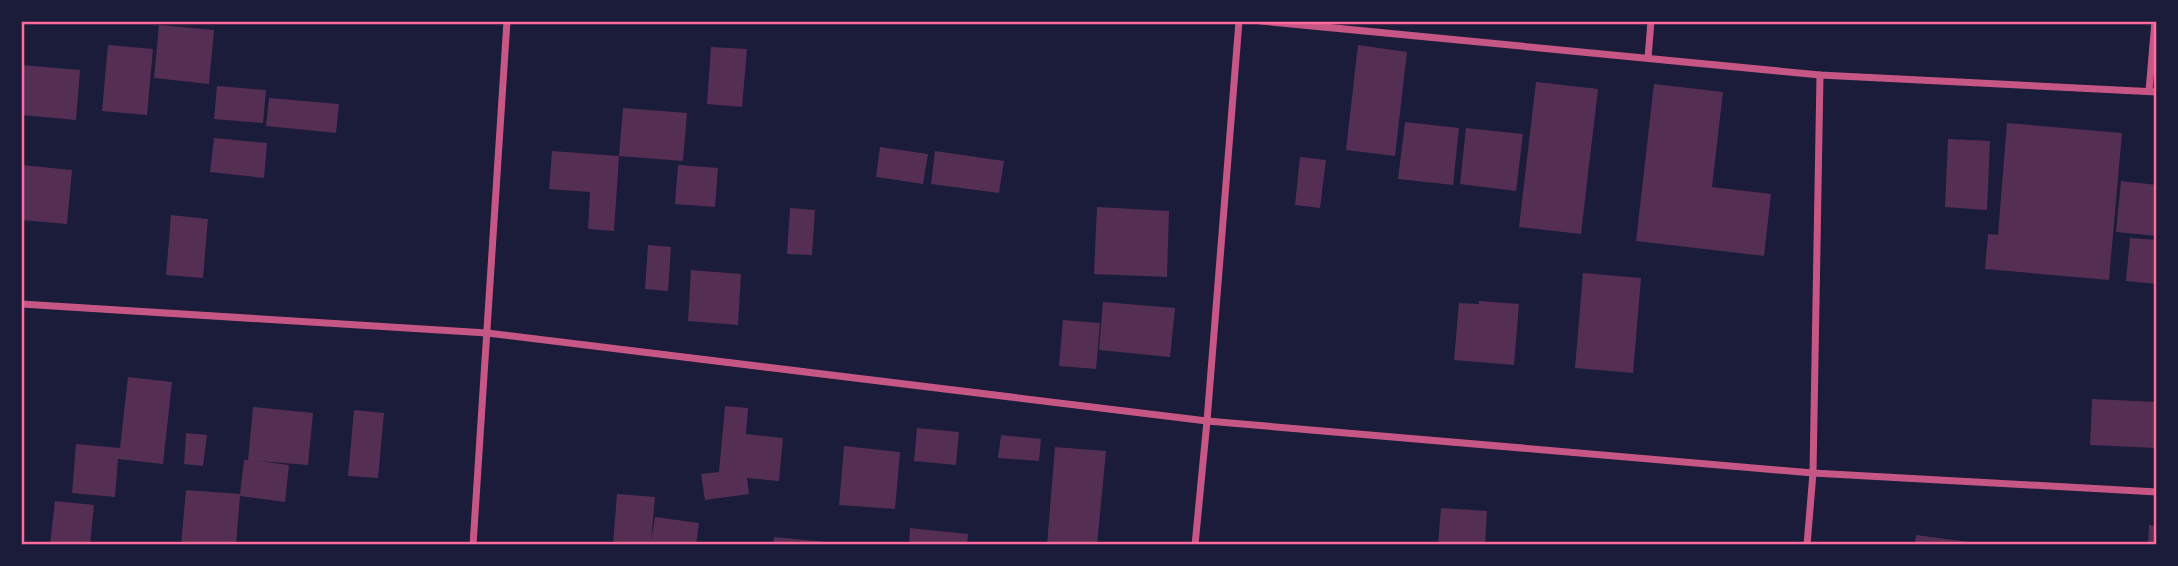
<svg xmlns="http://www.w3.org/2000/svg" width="2178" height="566" font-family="Roboto,sans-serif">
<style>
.building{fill:#542f53}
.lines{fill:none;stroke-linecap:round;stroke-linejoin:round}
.minor{stroke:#c65784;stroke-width:7}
.neatline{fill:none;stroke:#ff6b9d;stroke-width:2.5}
</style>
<rect width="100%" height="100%" fill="#1b1b3a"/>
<g class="building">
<path d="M159,25l55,5 -5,54 -55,-6z"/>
<path d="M108,45l45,4 -6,66 -45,-4z"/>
<path d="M1358,45l49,7 -12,104 -49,-6z"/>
<path d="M711,47l36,2 -5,58 -35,-3z"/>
<path d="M21,65l59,5 -4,50 -55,-5z"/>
<path d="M1536,82l62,7 -17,145 -62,-7z"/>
<path d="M1654,84l69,8 -11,95 59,7 -7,62 -128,-15z"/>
<path d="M217,86l49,4 -3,33 -49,-4z"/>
<path d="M269,98l70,6 -3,29 -70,-7z"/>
<path d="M623,108l64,5 -4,48 -64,-5z"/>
<path d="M1405,122l54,6 -6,57 -55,-6z"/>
<path d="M2007,123l115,10 -13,147 -124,-11 3,-35 10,1z"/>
<path d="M1466,128l57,6 -7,57 -56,-7z"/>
<path d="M214,138l53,5 -3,35 -54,-6z"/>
<path d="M1948,139l42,2 -3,69 -42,-3z"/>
<path d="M880,147l48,7 -5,30 -47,-7z"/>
<path d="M552,151l67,5 -5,75 -26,-2 2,-37 -41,-3z"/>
<path d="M935,151l69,10 -5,32 -68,-9z"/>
<path d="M1300,157l26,3 -6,48 -25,-3z"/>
<path d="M21,165l51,5 -5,54 -46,-4z"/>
<path d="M678,165l40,3 -3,39 -40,-3z"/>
<path d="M2121,181l36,4v51l-41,-4z"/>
<path d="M1097,207l72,4 -2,66 -73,-3z"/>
<path d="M790,208l25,2 -3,45 -25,-1z"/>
<path d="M171,215l37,4 -5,59 -37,-3z"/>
<path d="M2130,238l27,2v44l-31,-3z"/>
<path d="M648,245l23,2 -3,44 -23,-2z"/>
<path d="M691,270l50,4 -3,51 -50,-4z"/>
<path d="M1583,273l58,5 -8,95 -58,-5z"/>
<path d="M1479,301l40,3 -5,61 -60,-5 5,-57 20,1z"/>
<path d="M1103,302l72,6 -5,49 -71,-7z"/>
<path d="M1063,320l37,3 -4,46 -37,-3z"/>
<path d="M128,377l44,5 -9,82 -45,-5 -3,38 -43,-4 4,-49 44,4z"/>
<path d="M2092,399l65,3 -2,46 -65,-3z"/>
<path d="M725,406l23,2 -2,26 37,4 -4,43 -32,-3 2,16 -44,6 -4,-26 18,-2z"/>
<path d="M253,407l60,6 -5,52 -50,-4 31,4 -4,37 -45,-6 -4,49h-55l5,-55 54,4 4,-34h4z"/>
<path d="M354,410l30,3 -6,65 -30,-2z"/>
<path d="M917,428l42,4 -3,33 -42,-4z"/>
<path d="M186,433l21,2 -4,31 -19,-2z"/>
<path d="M1001,435l40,4 -2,22 -41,-3z"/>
<path d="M844,446l56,6 -5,57 -56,-4z"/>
<path d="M1055,447l51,4 -9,94h-50z"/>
<path d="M617,494l38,3 -4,44 4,-24 44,6 -3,22h-83z"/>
<path d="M55,501l39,4 -4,40h-40z"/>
<path d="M1441,508l46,3 -2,34h-47z"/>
<path d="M2149,525l8,1v19h-9z"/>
<path d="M910,528l58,6 -1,11h-58z"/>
<path d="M1916,535l52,7v3h-53z"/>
<path d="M774,537l62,6v2h-63z"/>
</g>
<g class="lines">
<g class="minor">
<path d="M1261,21l559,54 337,17"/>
<path d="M1648,58l3,-37"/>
<path d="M2149,91l6,-70"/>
<path d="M21,304l466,29 720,88 606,52 344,19"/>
<path d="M473,545l34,-524"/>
<path d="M1195,545l12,-124 32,-400"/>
<path d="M1807,545l6,-72 7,-398"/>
</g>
</g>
<rect width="2178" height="566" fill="none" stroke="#1b1b3a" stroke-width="46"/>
<rect x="23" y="23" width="2132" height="520" class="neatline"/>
</svg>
